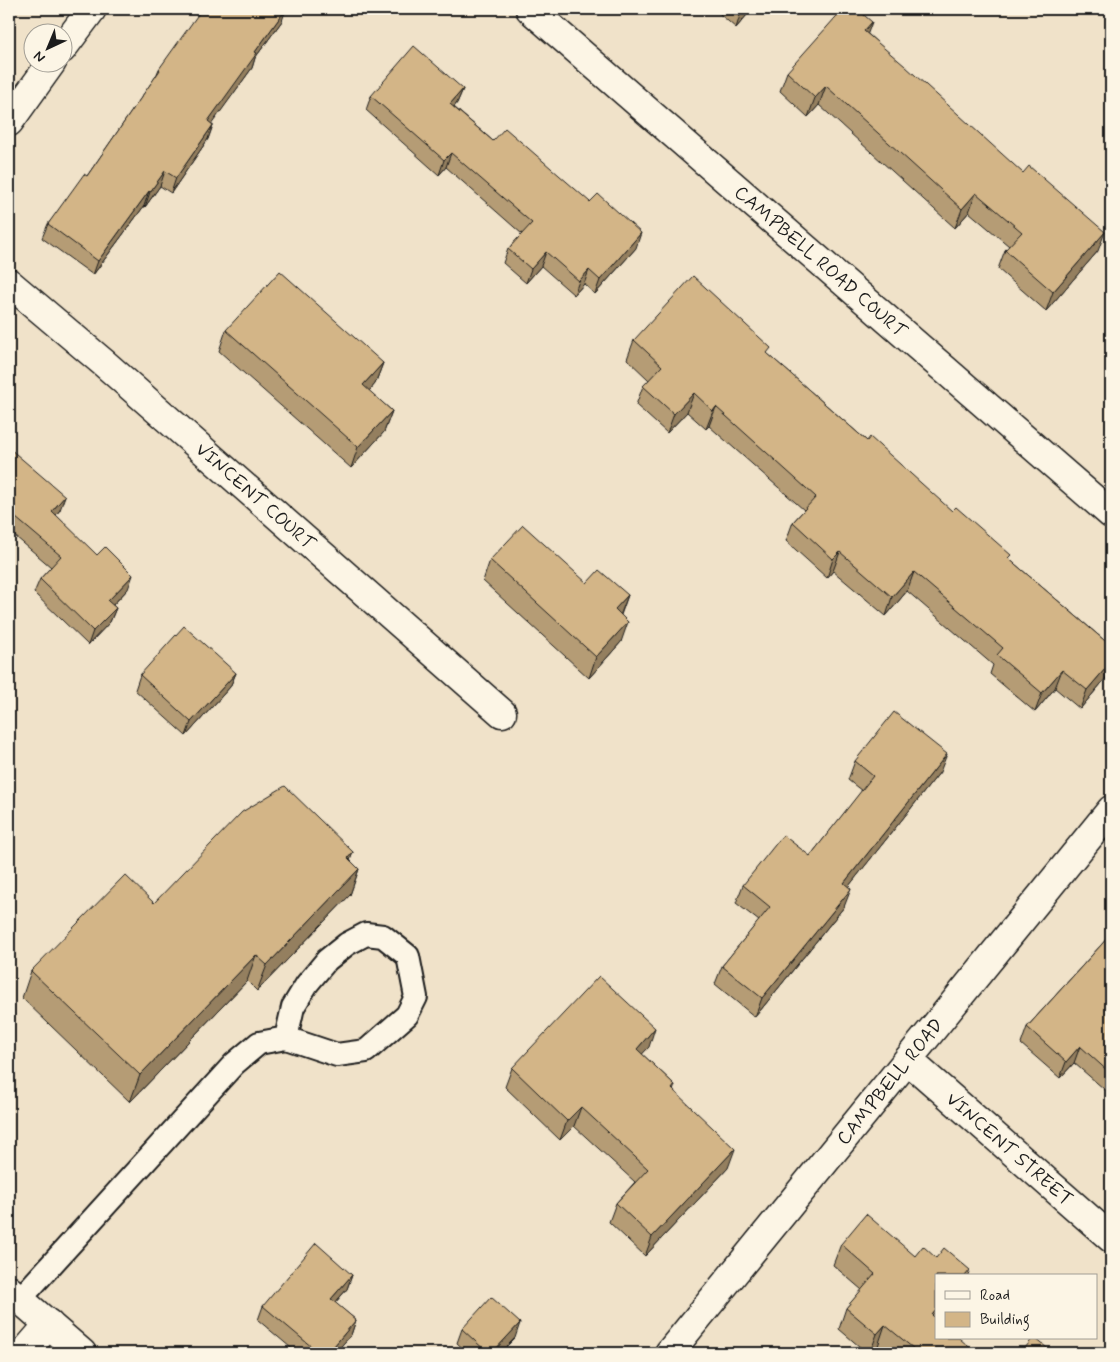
<svg xmlns="http://www.w3.org/2000/svg" width="1120" height="1362" font-family="Mynerve,sans-serif">
<style>
.lines{fill:none;stroke-linecap:round;stroke-linejoin:round}
.service-casing{stroke:#1c1c1c;stroke-width:26}
.minor-casing{stroke:#1c1c1c;stroke-width:31}
.tertiary-casing{stroke:#1c1c1c;stroke-width:31}
.primary-casing{stroke:#1c1c1c;stroke-width:31}
.service{stroke:#fcf5e5;stroke-width:22}
.minor{stroke:#fcf5e5;stroke-width:28}
.tertiary{stroke:#fcf5e5;stroke-width:28}
.primary{stroke:#fcf5e5;stroke-width:28}
.wall{fill:#b59c74;stroke:#1c1c1c}
.shaded-wall{fill:#947f5e;stroke:#1c1c1c}
.building{fill:#d3b587;stroke:#1c1c1c}
.labels{text-anchor:middle;dominant-baseline:central;stroke-width:4;stroke-linejoin:round;paint-order:stroke}
.street-label{font-size:19px;fill:#1c1c1c;stroke:#fcf5e5}
</style>
<rect width="100%" height="100%" fill="#f0e2c9"/>
<filter id="ink" filterUnits="userSpaceOnUse"><feTurbulence type="fractalNoise" baseFrequency=".02" numOctaves="2"/><feDisplacementMap in="SourceGraphic" scale="10" xChannelSelector="R" yChannelSelector="G"/><feConvolveMatrix kernelMatrix="1 2 1 2 8 2 1 2 1" color-interpolation-filters="sRGB"/></filter>
<g filter="url(#ink)">
<g class="lines">
<g class="service-casing">
<path id="service" d="M20,1299l214,-235 25,-21 27,-5 51,17 29,-4 41,-36 9,-18 -8,-41 -25,-20 -17,-2 -19,10 -20,16 -20,24 -14,23 -7,31"/>
</g>
<g class="minor-casing">
<g id="minor">
<path id="s1" d="M530,9l581,505"/>
<path d="M62,49l30,-40"/>
<path d="M9,122l43,-60"/>
<path id="s2" d="M9,283l96,81 397,349"/>
<path id="s3" d="M908,1060l203,178"/>
<path id="s4" d="M669,1353l442,-543"/>
</g>
</g>
<g class="tertiary-casing">
<path id="tertiary" d="M24,1353l25,-29"/>
</g>
<g class="primary-casing">
<path id="primary" d="M9,1290l73,63"/>
</g>
<use href="#service" class="service"/>
<use href="#minor" class="minor"/>
<use href="#tertiary" class="tertiary"/>
<use href="#primary" class="primary"/>
</g>
<g class="wall">
<path d="M714,9h38l-16,19z"/>
<path d="M282,21l-27,37 -3,10 -41,56 2,1 -5,14 -37,54 -11,-7 -15,21 -1,-1 -51,69 -51,-37 6,-14 39,-48 69,-100 3,-7z"/>
<path d="M868,34l230,217 -52,60 -48,-42 7,-19 4,-4 -40,-34 -14,16 -136,-123 -11,12 -28,-26 7,-19z"/>
<path d="M463,89l-6,14 -3,4 39,34 143,107 -41,46 -11,-10 -10,11 -33,-29 -15,17 -23,-20 5,-14 14,-15 -76,-67 -7,8 -73,-65 5,-14z"/>
<path d="M226,330l157,33 -8,21 -6,7 23,20 -8,21 -33,36 -132,-117z"/>
<path d="M634,340l135,15 98,86 142,118 102,87v26l-31,37 -25,-21 -20,24 -45,-38 3,-9 -86,-74 -21,25 -53,-45 -6,7 -41,-37 7,-19 11,-12 -95,-84 -3,3 -19,-17 -20,21 -31,-28 7,-19 6,-6 -22,-21z"/>
<path d="M9,448l51,62 -4,5 72,74 -15,16 3,3 -6,14 -22,23 -54,-52 6,-14 11,-12 -42,-36z"/>
<path d="M490,560l97,23 41,12 -7,20v27l-32,36 -106,-97z"/>
<path d="M236,673l-6,14 -44,49 -51,-46 5,-15z"/>
<path d="M855,761l85,11 -92,115 -4,20 -89,110 -40,-33 7,-18 37,-45 -23,-18 7,-18 67,-29 52,-65 -14,-11z"/>
<path d="M353,852l-3,8 9,9 -9,26 -93,96 -10,-10 -117,121 -108,-104 9,-27 123,-68z"/>
<path d="M1111,934v161l-37,-32 -14,15 -39,-34 6,-17z"/>
<path d="M649,1047l-7,7 33,31 -2,6 55,77 -83,88 -36,-34 7,-19 19,-21 -61,-56 -14,14 -55,-53 7,-19z"/>
<path d="M841,1244l74,12 21,2 34,12 -2,6h-32v62l40,15h-89l-9,-7 -7,7h-4l-28,-24 7,-21 16,-18 -29,-25z"/>
<path d="M352,1275l-5,14 -12,14 21,17 -5,15 -16,18h-38l-39,-33 5,-14z"/>
<path d="M462,1329l53,9 -15,15h-32l-11,-10z"/>
</g>
<g class="shaded-wall">
<path d="M286,9l-4,12 -27,37 -3,10 -49,68 5,-15 47,-69z"/>
<path d="M742,9h10l-16,19z"/>
<path d="M872,22l-7,19 -1,-10z"/>
<path d="M826,86l-7,19 -11,12 7,-19z"/>
<path d="M463,89l-6,14 -13,15 6,-14z"/>
<path d="M213,125l-5,14 -37,54 5,-15z"/>
<path d="M451,153l-5,14 -7,8 5,-15z"/>
<path d="M165,171l-5,15 -15,21 5,-15z"/>
<path d="M149,191l-5,15 -51,69 5,-14z"/>
<path d="M976,193l-7,19 -14,16 7,-19z"/>
<path d="M1105,232l-7,19 -52,60 7,-19z"/>
<path d="M641,233l-5,15 -41,46 5,-14z"/>
<path d="M546,252l-5,14 -15,17 5,-14z"/>
<path d="M589,270l-5,14 -10,11 5,-14z"/>
<path d="M383,363l-8,21 -19,22 7,-21z"/>
<path d="M694,393l-7,19 -20,21 7,-19z"/>
<path d="M716,407l-7,19 -3,3 7,-18z"/>
<path d="M392,411l-8,21 -33,36 7,-21z"/>
<path d="M65,496l-5,14 -13,15 5,-14z"/>
<path d="M840,552l-7,19 -6,7 6,-19z"/>
<path d="M914,572l-7,19 -21,25 6,-19z"/>
<path d="M133,575l-5,14 -25,26 5,-14z"/>
<path d="M628,595l-8,21 -5,-7z"/>
<path d="M116,608l-6,14 -22,23 5,-14z"/>
<path d="M628,622l-7,20 -32,36 7,-21z"/>
<path d="M1111,662v10l-31,37 7,-19z"/>
<path d="M1062,670l-7,18 -20,24 7,-19z"/>
<path d="M236,673l-6,14 -44,49 5,-14z"/>
<path d="M947,754l-7,18 -103,129 7,-18z"/>
<path d="M353,852l-9,26 4,-20z"/>
<path d="M359,869l-9,26 -93,96 10,-26z"/>
<path d="M851,889l-7,18 -89,110 7,-19z"/>
<path d="M256,955l-9,26 -117,121 10,-27z"/>
<path d="M655,1028l-6,19 -19,20 7,-18z"/>
<path d="M1080,1046l-6,17 -14,15 6,-16z"/>
<path d="M581,1107l-7,19 -14,14 7,-19z"/>
<path d="M735,1149l-7,19 -83,88 7,-19z"/>
<path d="M352,1275l-5,14 -21,24 5,-14z"/>
<path d="M936,1310v12l-4,-7z"/>
<path d="M356,1320l-5,15 -16,18h-7z"/>
<path d="M520,1323l-5,15 -15,15h-8z"/>
<path d="M885,1325l-7,21 -7,7h-1l7,-19z"/>
</g>
<g class="building">
<path d="M202,9h84l-31,43 2,1 -49,68 5,4 -37,53 -11,-7 -15,21 -1,-1 -51,70 -50,-37 36,-50 3,2 73,-106 -1,-1z"/>
<path d="M843,9h14l15,13 -8,9 41,35 118,107 6,-7 76,66 -52,60 -48,-42 17,-18 -46,-39 -14,16 -136,-123 -11,12 -28,-26z"/>
<path d="M414,46l49,43 -13,15 43,37 12,-13 85,74 8,-8 43,39 -41,47 -11,-10 -10,11 -33,-29 -15,17 -23,-20 24,-26 -81,-70 -7,7 -73,-64z"/>
<path d="M280,271l103,92 -20,22 29,26 -34,36 -132,-117z"/>
<path d="M693,276l78,72 -4,5 100,88 3,-4 82,74 4,-4 55,48 -3,3 103,88v16l-24,28 -25,-20 -20,23 -45,-38 6,-7 -89,-76 -22,25 -52,-45 -7,7 -40,-37 23,-25 -100,-90 -3,4 -19,-18 -20,21 -31,-28 19,-20 -28,-26z"/>
<path d="M9,448l56,48 -13,15 45,44 8,-8 28,28 -25,26 8,7 -23,23 -53,-52 21,-23 -52,-44z"/>
<path d="M523,525l64,58 12,-13 29,25 -13,14 13,13 -32,35 -106,-97z"/>
<path d="M184,626l52,47 -45,49 -51,-47z"/>
<path d="M894,712l53,42 -103,129 7,6 -89,109 -40,-32 48,-59 -27,-22 40,-50 27,21 63,-80 -18,-15z"/>
<path d="M285,786l68,66 -5,6 11,11 -92,96 -11,-10 -116,120 -109,-104 94,-96 29,28 88,-91z"/>
<path d="M1111,934v140l-31,-28 -14,16 -39,-35z"/>
<path d="M599,976l56,52 -18,21 38,36 -3,4 63,60 -83,88 -36,-34 32,-34 -67,-62 -14,14 -55,-53z"/>
<path d="M866,1214l49,42 8,-10 13,12 8,-10 26,22 -5,6h-29v34l-4,5 4,4v19h23l17,15h-57l-34,-28 -8,9 -31,-26 29,-34 -34,-30z"/>
<path d="M316,1243l36,32 -21,24 25,21 -28,33h-9l-56,-47z"/>
<path d="M491,1297l29,26 -28,30h-4l-26,-24z"/>
<path d="M1033,1338h2l18,15h-32z"/>
</g>
</g>
<g class="labels">
<g class="street-label">
<text stroke="none"><textPath href="#s1" startOffset="385">CAMPBELL ROAD COURT</textPath></text>
<text stroke="none"><textPath href="#s2" startOffset="326">VINCENT COURT</textPath></text>
<text stroke="none"><textPath href="#s4" startOffset="350">CAMPBELL ROAD</textPath></text>
<text stroke="none"><textPath href="#s3" startOffset="135">VINCENT STREET</textPath></text>
</g>
</g>
<rect width="1120" height="1362" fill="none" stroke="#fcf5e5" stroke-width="30"/>
<rect x="15" y="15" width="1090" height="1332" fill="none" stroke="#1c1c1c" stroke-width="2" filter="url(#ink)"/>
<rect x="935" y="1274" width="162" height="65" fill="#fcf5e5" stroke="#a29e95"/>
<rect x="945" y="1291" width="25" height="8" fill="#fcf5e5" stroke="#a29e95"/>
<text x="980" y="1300" font-size="15" fill="#1c1c1c">Road</text>
<rect x="945" y="1312" width="25" height="15" fill="#d3b587" stroke="#a29e95"/>
<text x="980" y="1324" font-size="15" fill="#1c1c1c">Building</text>
<g transform="translate(48 48) rotate(224)"><circle r="24" fill="#fcf5e5" stroke="#a29e95"/>
<path d="M0-4L9 19L0 12L-9 19Z" fill="#1c1c1c"/>
<text y="-8" font-size="14" font-weight="bold" text-anchor="middle" fill="#1c1c1c">N</text>
</g>
</svg>
